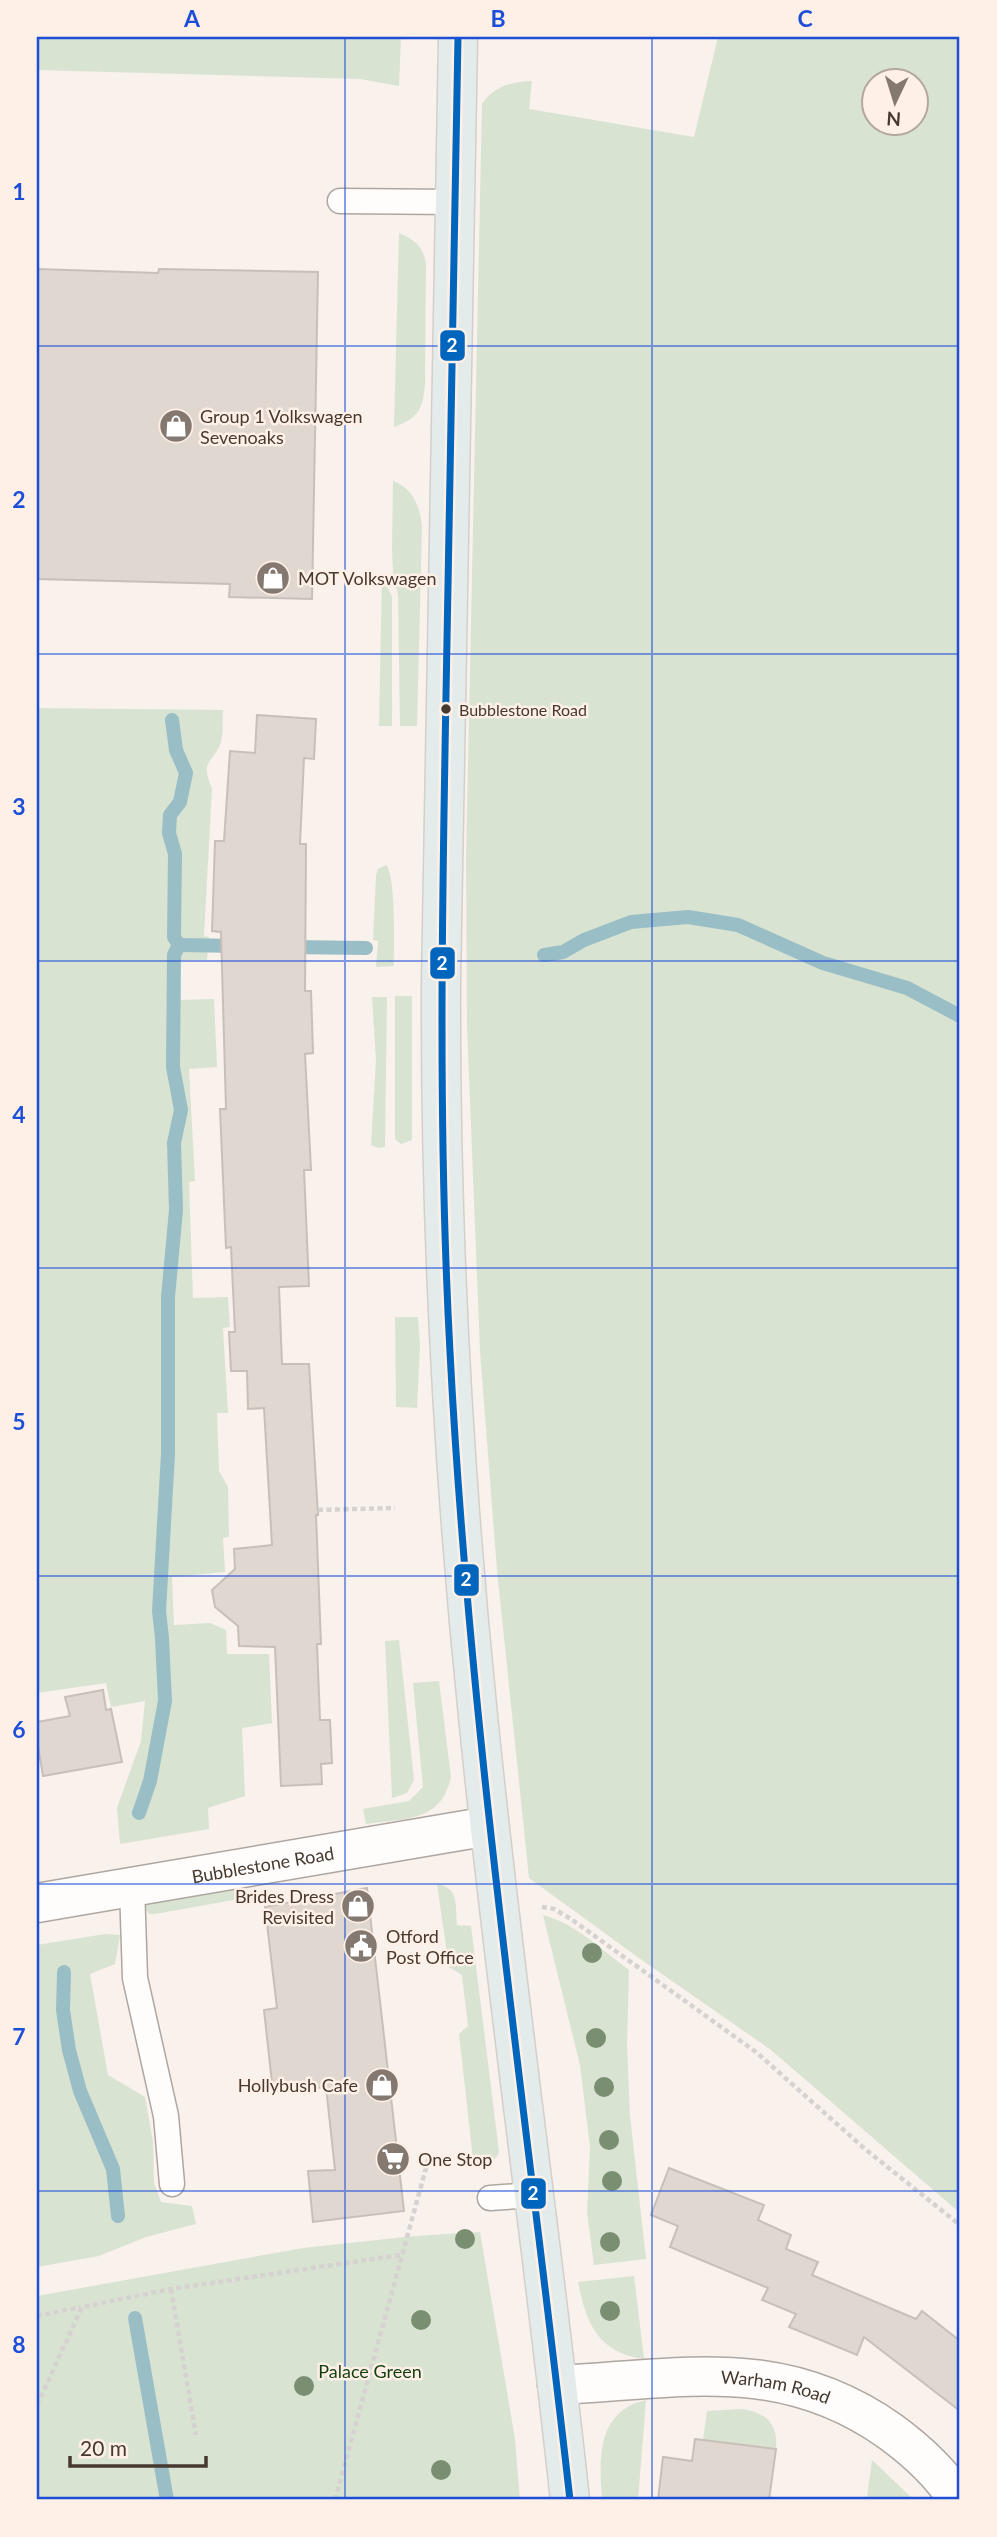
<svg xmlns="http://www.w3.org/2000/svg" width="997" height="2537" font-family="Lato,sans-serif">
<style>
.green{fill:#d9e3d2;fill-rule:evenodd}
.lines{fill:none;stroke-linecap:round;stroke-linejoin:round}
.stream{stroke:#9abec6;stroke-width:14}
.building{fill:#e0d7d0;stroke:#c8bfb8;stroke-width:2}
.lane-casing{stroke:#aea6a0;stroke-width:27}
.street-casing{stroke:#aea6a0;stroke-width:41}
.primary-casing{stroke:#d4cfca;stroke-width:41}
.path{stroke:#d6d2d0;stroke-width:4.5;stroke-dasharray:5 3.5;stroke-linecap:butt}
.lane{stroke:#fefdfc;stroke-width:24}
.street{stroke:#fefdfc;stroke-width:38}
.primary{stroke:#e4ebeb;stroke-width:38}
.bus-1-casing{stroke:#fef0e6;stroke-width:12}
.bus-1{stroke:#0065bd;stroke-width:7}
.tree{fill:#7a8f72}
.grid{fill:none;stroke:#1d4ed8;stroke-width:2;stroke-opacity:0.55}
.bus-dot{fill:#46392f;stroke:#fef0e6;stroke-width:2.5}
.labels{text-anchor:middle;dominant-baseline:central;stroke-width:5;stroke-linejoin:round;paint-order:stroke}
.bus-label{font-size:16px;fill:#46392f;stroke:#fef0e6;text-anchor:start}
.poi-label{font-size:18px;fill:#46392f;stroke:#fef0e6;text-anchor:start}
.street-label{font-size:18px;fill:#46392f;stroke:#fef0e6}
.park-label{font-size:18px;fill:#133f0e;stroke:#fef0e6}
.line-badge{stroke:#fef0e6;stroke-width:2.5}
.badge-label{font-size:19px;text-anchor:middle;font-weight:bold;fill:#fff}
.neatline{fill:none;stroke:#1d4ed8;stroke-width:2.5}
.grid-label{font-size:23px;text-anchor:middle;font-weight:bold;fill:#1d4ed8}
</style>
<rect width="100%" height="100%" fill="#f8f1ec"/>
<g class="green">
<path d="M37,37h364l-2,49 -39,-7 -323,-9z"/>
<path d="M718,37h242v2176l-189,-163 -132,-92 -110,-80 -32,-308 -17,-219 -13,-325 -1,-168 16,-754c12,-18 29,-22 50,-23l-3,28 165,28zM874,80h42v42h-42z"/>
<path d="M399,233c16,7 24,13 27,31l-1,120c-2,24 -6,34 -31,43z"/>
<path d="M393,481c21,8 27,26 29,46l-5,199h-17l-2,-131 -5,-23 -1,-22z"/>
<path d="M382,575l10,22v129h-13z"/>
<path d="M37,708l186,2c-1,10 1,26 -3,35 -9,19 -20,17 -8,43l-8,148 5,1 -2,23h-27l1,40 33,-1 3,68 -28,2 6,112 -6,1 4,116 35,-1 2,30 -7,1 5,85h-11l2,58 9,16 1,50 -6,1 2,34 -53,5 2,48 36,-2 16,7 1,24h42l3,69 -30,5 3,68 -37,12 1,21 -89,15 -3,-36 24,-67 4,-40 -34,6 -5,-24 -69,10z"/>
<path d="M386,865c10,10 8,83 8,101l-18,1 2,-26 -5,-1 3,-65 2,-6z"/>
<path d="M395,996h17v144l-11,4 -6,-5z"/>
<path d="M372,997h15l-2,150 -7,1 -7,-3 5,-85z"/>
<path d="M395,1317h23l2,29 -3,62 -21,-1z"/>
<path d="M399,1640l15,140 -7,13 -15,5 -7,-157z"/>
<path d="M439,1681l12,96c-10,46 -47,41 -85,47l-3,-15 46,-8 14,-14 -10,-104z"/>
<path d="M437,1884c23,4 18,22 20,41l14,1 28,226c-4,10 -10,12 -21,11l-5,-4 -14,-125 9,-8 -6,-51 -13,-8z"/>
<path d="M243,1886v8l-4,5 -84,15h-6l-7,-11z"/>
<path d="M543,1915c32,8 60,36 86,55l-2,74 3,72 16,143 -52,6 -7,-53 3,-65 -10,-82z"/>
<path d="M105,1934l15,1 -5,29 -25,10 18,101 37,22 8,45 1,41 7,19 31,4 4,18 -50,13 -47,19 -62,11v-322z"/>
<path d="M480,2232l35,207 5,61h-483v-204l266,-48 111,-12z"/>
<path d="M634,2276l10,83c-46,-6 -58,-36 -66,-77z"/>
<path d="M646,2400l-8,100h-36c-3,-40 -6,-89 44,-100z"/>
<path d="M742,2409c25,4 36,15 34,40l-73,-9 4,-29z"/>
<path d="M872,2460l42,40 -47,-3z"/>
</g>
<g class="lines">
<g class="stream">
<path d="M172,720l4,30 10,23 -6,29 -10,13 -1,18 6,21 -1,83 5,8"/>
<path d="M179,945l61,1"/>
<path d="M289,947l77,1"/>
<path d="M544,955l19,-3 21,-12 47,-18 57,-5 50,8 85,38 84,25 53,28"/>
<path d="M139,1813l11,-32 15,-80 -3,-63 -3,-27 9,-157v-157l8,-87 -2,-67 7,-33 -8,-43 1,-112 5,-10"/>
<path d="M64,1972l-1,38 6,40 11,41 33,78 5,47"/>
<path d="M135,2318l32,182"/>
</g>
</g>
<g class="building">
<path d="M37,269l121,4 1,-4 159,3 -6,327 -83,-2 1,-13 -193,-5z"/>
<path d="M257,715l59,4 -2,40 -10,-1 -4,86h6l-1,147h6l2,62 -8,1 6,116h-7l5,116 -30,1 3,77h27l9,151h-2l5,129h-4l3,76h10l2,43 -11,1 1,20 -41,2 -6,-139 -36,-1 -1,-20 -23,-19 -3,-17 23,-21 -1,-20 38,-4 -8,-137 -16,1 -1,-38h-16l-2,-39h6l-4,-85 -5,1 -6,-139h6l-5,-177 -9,-1 3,-90h9l6,-90 25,2z"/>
<path d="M103,1690l3,20 5,-1 11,53 -79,14 -6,-36v-18l33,-6 -5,-19z"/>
<path d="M367,1888l37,323 -91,11 -5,-51 27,-1 -9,-83 -53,5 -9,-82 13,-2 -12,-101z"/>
<path d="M669,2168l95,37 -6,15 33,15 -5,14 32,13 -6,13 104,44 6,-8 38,30v70l-96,-74 -7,18 -68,-28 7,-13 -34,-14 6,-12 -98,-41 8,-21 -27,-11z"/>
<path d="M695,2439l81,10 -7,51h-111l5,-43 29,4z"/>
</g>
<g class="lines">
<g class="lane-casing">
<g id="lane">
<path d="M340,201l116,1"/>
<path d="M132,1887l3,91 31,138 6,68"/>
<path d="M490,2198l44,-3"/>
</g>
</g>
<g class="street-casing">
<g id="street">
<path id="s1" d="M37,1903l452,-77"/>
<path id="s2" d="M557,2385c124,-6 225,-31 334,47 26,19 50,41 67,68"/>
</g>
</g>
<g class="primary-casing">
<path id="primary" d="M458,37l-17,945c-1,245 12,490 37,734 26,262 64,523 92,784"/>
</g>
<g class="path">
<path d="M318,1510l77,-2"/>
<path d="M542,1907l12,2 17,10 185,133 109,97 95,76"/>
<path d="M171,2289l25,146"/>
<path d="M37,2316l44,-9"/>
<path d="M37,2405l45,-98 89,-18 229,-34"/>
<path d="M335,2500l94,-343"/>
</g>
<use href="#lane" class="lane"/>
<use href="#street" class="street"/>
<use href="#primary" class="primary"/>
<g class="bus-1-casing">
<path id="bus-1" d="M458,37c-4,219 -8,438 -12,658 -4,219 -8,438 4,657 20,385 77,766 120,1148"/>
</g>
<use href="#bus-1" class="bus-1"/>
</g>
<g class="tree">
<circle cx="592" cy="1953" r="10"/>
<circle cx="596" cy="2038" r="10"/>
<circle cx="604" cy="2087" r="10"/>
<circle cx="609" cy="2140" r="10"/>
<circle cx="612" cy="2181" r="10"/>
<circle cx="465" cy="2239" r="10"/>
<circle cx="610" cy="2242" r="10"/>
<circle cx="610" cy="2311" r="10"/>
<circle cx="421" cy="2320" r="10"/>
<circle cx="304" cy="2386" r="10"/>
<circle cx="441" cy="2470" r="10"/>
</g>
<path class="grid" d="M345,37v2463M652,37v2463M37,346h923M37,654h923M37,961h923M37,1268h923M37,1576h923M37,1884h923M37,2191h923"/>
<defs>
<g id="shop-disc" transform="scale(1.75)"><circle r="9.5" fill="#847971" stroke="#fef0e6"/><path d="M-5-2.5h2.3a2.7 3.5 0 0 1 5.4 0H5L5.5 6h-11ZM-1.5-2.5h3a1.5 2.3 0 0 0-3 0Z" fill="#fff"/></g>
<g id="civic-disc" transform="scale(1.75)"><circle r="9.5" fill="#847971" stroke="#fef0e6"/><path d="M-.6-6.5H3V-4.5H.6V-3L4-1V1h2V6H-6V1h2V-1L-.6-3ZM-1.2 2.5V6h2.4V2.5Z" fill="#fff"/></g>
<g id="supermarket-disc" transform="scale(1.75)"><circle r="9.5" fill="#847971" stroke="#fef0e6"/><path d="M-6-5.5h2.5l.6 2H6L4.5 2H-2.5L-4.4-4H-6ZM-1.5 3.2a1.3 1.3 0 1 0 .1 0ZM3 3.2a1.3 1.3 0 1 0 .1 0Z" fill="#fff"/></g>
</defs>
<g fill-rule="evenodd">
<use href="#shop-disc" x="176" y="426"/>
<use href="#shop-disc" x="273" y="578"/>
<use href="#shop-disc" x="358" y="1906"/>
<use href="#civic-disc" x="361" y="1946"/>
<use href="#shop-disc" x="382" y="2085"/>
<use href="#supermarket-disc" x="393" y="2159"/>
</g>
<circle class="bus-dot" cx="446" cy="709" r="6"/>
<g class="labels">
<g class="bus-label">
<text x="459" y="709">Bubblestone Road</text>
</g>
<g class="poi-label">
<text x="200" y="416">Group 1 Volkswagen<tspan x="200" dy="21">Sevenoaks</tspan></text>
<text x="298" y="578">MOT Volkswagen</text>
<text x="334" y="1896" text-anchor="end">Brides Dress<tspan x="334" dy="21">Revisited</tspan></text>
<text x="386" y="1936">Otford<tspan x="386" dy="21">Post Office</tspan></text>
<text x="358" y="2085" text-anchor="end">Hollybush Cafe</text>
<text x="418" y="2159">One Stop</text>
</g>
<g class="street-label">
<text stroke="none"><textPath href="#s1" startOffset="229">Bubblestone Road</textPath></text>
<text stroke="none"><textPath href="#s2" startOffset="220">Warham Road</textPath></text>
</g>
<g class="park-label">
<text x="370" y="2371">Palace Green</text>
</g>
</g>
<g class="line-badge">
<rect x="439" y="329" width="27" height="33" rx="7" fill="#0065bd"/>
<rect x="429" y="946" width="27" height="34" rx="7" fill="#0065bd"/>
<rect x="453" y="1563" width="27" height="34" rx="7" fill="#0065bd"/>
<rect x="520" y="2177" width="27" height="33" rx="7" fill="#0065bd"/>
</g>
<g class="badge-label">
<text x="452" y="352">2</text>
<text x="442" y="970">2</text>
<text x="466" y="1586">2</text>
<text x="533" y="2200">2</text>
</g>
<rect width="997" height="2537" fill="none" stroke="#fef0e6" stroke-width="77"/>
<g transform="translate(895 102) rotate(184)"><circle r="33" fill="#fef0e6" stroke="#b4a79d" stroke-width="2"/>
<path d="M0-5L12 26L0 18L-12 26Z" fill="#847971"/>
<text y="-10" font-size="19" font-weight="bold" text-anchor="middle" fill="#46392f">N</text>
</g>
<path d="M70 2456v10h136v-10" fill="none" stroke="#46392f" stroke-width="3.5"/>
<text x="80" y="2456" font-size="21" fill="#46392f" stroke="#fef0e6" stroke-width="5" paint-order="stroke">20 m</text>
<rect x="38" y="38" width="920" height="2460" class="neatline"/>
<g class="grid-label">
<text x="192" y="27">A</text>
<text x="498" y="27">B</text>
<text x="805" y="27">C</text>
<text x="19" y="200">1</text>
<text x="19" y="508">2</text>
<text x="19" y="815">3</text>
<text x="19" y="1123">4</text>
<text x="19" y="1430">5</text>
<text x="19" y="1738">6</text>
<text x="19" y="2045">7</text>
<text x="19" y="2353">8</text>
</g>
</svg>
